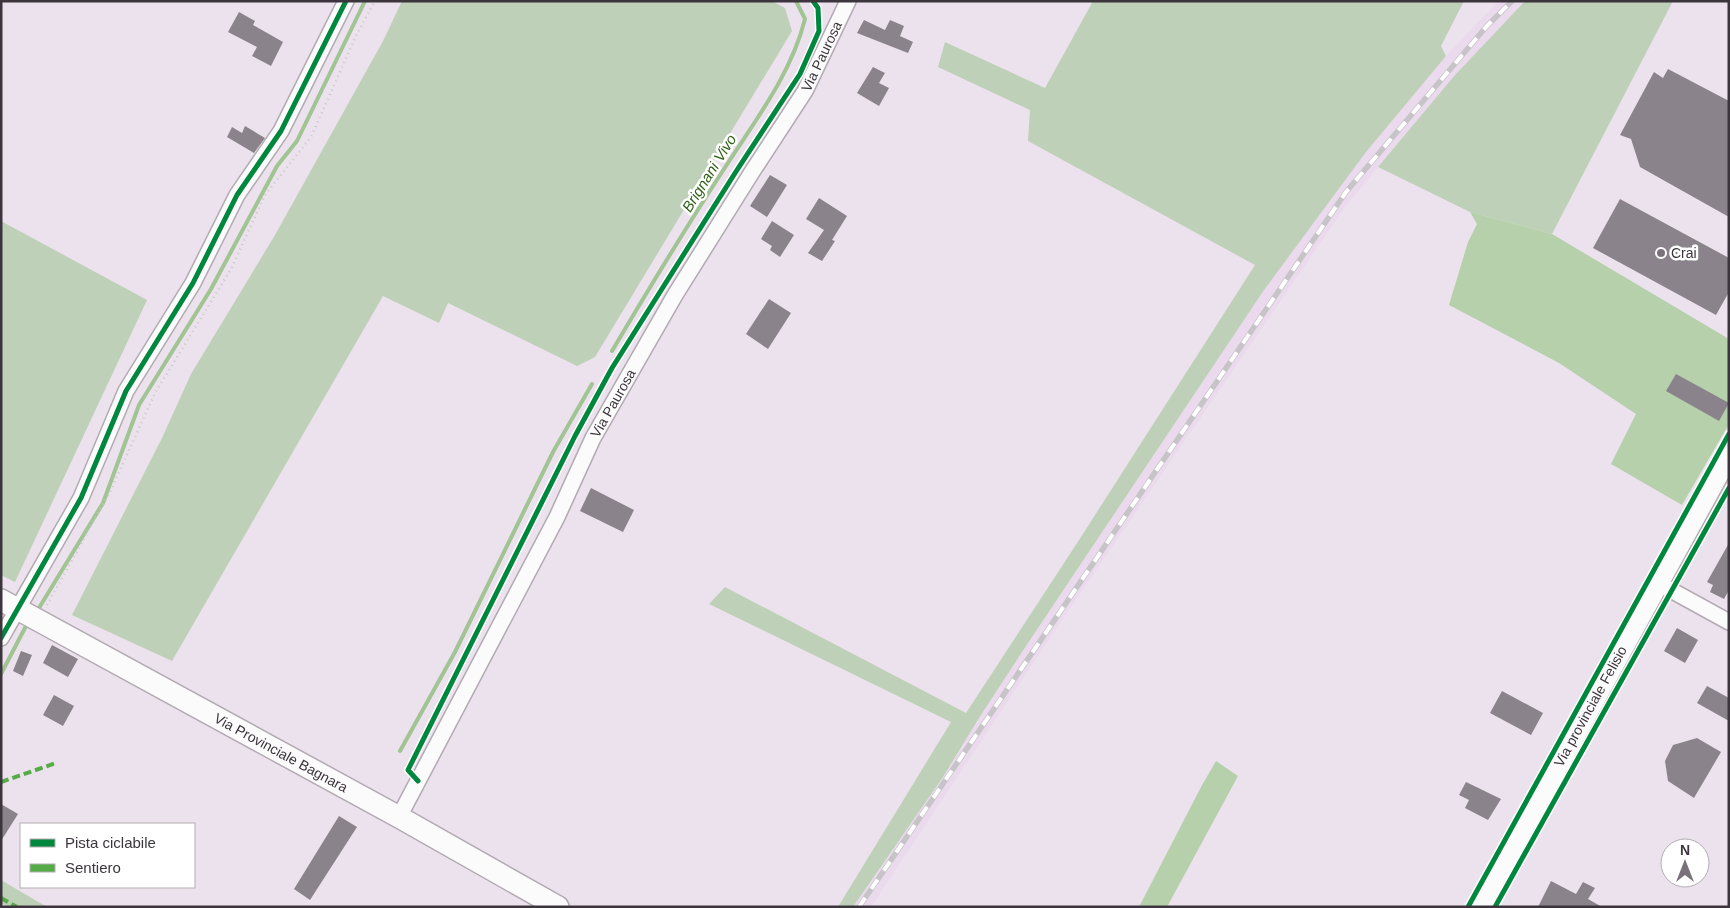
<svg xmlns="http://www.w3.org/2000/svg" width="1730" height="908" font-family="Helvetica,sans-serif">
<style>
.built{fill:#ebdaed}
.green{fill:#bed0b7}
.forest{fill:#b6d0ac}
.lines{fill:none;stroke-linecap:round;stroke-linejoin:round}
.stream{stroke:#a0c493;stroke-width:4}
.building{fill:#8a838b}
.street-casing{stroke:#b2aab2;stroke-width:18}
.secondary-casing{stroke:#b2aab2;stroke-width:24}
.path{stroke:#c9c7c9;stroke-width:2.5;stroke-dasharray:1 4;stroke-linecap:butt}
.street{stroke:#fcfbfc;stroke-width:15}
.secondary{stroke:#fcfbfc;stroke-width:21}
.rail-casing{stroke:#c7c4c8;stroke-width:5.5}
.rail{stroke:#fff;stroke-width:4;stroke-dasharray:11;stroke-linecap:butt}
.quiet{stroke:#55ac46;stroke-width:4;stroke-dasharray:8 4;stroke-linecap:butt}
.cycleway-casing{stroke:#fff;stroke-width:8}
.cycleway{stroke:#00873e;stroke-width:5}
.poi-dot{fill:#7a727b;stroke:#fff;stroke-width:2}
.labels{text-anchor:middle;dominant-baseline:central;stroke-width:5;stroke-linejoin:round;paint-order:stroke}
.street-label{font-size:14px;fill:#3c353d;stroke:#fff}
.poi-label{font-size:14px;fill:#3c353d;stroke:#fff;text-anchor:start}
.water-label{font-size:15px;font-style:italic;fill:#2f6217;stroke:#fff}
</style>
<rect width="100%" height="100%" fill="#ece2ed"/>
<path class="built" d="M1498,1h27l-70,74 -110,132 -296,432 -178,268h-18l90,-130 36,-59 49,-75 236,-353 102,-138 80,-96z"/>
<g class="green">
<path d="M402,1h370l13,7 7,23 -197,326 -18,9 -129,-63 -9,20 -56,-27 -211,365 -100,-46 90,-177 29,-64 84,-139 108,-194z"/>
<path d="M1093,1h371l-23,45 5,10 -80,96 -102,138 -236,353 -49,75 -36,59 -90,130h-15l113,-185 -242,-118 16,-17 241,126 115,-176 174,-272 -227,-124 2,-31 -92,-43 7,-25 100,46z"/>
<path d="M1525,1h148l-121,233 -82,-22 -92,-45 77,-92z"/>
<path d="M1,221l146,79 -132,282 -14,-7z"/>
<path d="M1,880l46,27h-39l-7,-4z"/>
</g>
<g class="forest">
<path d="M1470,212l82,22 177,105v85l-47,81 -71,-41 25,-50 -77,-51 -110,-58 19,-63 9,-18z"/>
<path d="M1216,761l22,15 -71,131h-28l62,-120z"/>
</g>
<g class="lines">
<g class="stream">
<path d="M612,351c36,-61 73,-122 112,-182 30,-47 67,-94 81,-150l-9,-18"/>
<path d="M39,608l64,-105 36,-98 72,-116 66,-123 20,-25 68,-140"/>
<path d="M1,674l25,-48"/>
<path d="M400,751l55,-99 98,-200 39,-68"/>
</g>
</g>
<g class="building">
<path d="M239,12l16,9 -2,4 30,17 -12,24 -19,-10 5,-9 -29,-15z"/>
<path d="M864,20l21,10 5,-10 14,6 -4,10 13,6 -5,11 -51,-20z"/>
<path d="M873,67l12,6 -6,10 10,5 -10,18 -22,-13z"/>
<path d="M1668,69l61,32v116l-89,-50 -9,-28 -11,-4 34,-63 9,6z"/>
<path d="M245,126l20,12 -11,15 -27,-16 5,-10 10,6z"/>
<path d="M770,175l17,10 -20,32 -17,-11z"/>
<path d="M819,198l28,18 -15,24 3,1 -13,20 -14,-8 16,-23 -18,-11z"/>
<path d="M1620,199l109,59v34l-13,23 -123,-67z"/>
<path d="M772,221l22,14 -14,22 -10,-7 2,-4 -11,-7z"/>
<path d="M769,299l22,14 -23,36 -22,-15z"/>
<path d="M1676,374l53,29 -10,18 -53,-30z"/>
<path d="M591,488l43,22 -11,22 -43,-21z"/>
<path d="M1729,543v47l-5,9 -14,-7 3,-7 -6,-3z"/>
<path d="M1677,628l21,12 -13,23 -21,-12z"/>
<path d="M52,645l26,14 -10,18 -25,-14z"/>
<path d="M21,651l11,4 -9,21 -10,-5z"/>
<path d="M1707,686l22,12v23l-32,-18z"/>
<path d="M1502,691l41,22 -12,22 -41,-22z"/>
<path d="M54,695l20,11 -11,20 -20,-11z"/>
<path d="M1697,738l24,14 -27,46 -26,-17 -3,-20 8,-16z"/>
<path d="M1466,782l35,17 -13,21 -23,-12 4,-8 -10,-5z"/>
<path d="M1,804l17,10 -17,27z"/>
<path d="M339,816l18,11 -47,73 -16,-11z"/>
<path d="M1551,881l25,13 7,-12 12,6 -7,11 14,8h-64z"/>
</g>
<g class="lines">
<g class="street-casing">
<g id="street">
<path d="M1658,583l71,39"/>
<path d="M1,638l80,-140 45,-107 67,-108 44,-88 44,-64 65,-130"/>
<path id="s1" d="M399,817l158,-300 36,-79 82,-143 77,-123 53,-81 43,-90"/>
</g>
</g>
<g class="secondary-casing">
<g id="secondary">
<path id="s2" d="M1,600l398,217 159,90"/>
<path id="s3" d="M1480,907l249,-453"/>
</g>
</g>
<path class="path" d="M47,605l63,-113 45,-99 76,-124 34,-74 46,-58 45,-101 19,-35"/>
<use href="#street" class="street"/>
<use href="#secondary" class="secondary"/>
<g class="rail-casing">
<path id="rail" d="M859,907l487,-715 140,-165 26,-26"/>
</g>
<use href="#rail" class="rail"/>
<g class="quiet">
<path d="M1,782l55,-19"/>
<path d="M1,898l16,9"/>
</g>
<g class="cycleway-casing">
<g id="cycleway">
<path d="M1,638l80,-140 45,-107 67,-108 44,-88 44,-64 65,-130"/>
<path d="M418,781l-10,-11 167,-334 37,-68 125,-198 63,-96 19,-43 -1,-23 -5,-7"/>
<path d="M1468,907l261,-473"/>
<path d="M1495,907l234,-419"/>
</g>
</g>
<use href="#cycleway" class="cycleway"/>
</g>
<circle class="poi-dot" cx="1661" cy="253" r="5"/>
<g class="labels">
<g class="street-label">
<text stroke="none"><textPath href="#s1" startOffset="871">Via Paurosa</textPath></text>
<text stroke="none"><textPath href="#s1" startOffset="466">Via Paurosa</textPath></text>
<text stroke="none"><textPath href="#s3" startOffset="229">Via provinciale Felisio</textPath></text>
<text stroke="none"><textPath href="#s2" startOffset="319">Via Provinciale Bagnara</textPath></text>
</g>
<g class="poi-label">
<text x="1671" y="253">Crai</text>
</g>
<g class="water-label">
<text transform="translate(709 173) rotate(-58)">Brignani Vivo</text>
</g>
</g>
<rect width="1730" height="908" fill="none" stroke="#3c353d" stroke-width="5"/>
<rect x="20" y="823" width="175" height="65" fill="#ffffff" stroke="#b1aeb1"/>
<rect x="30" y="839" width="25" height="8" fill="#00873e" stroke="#b1aeb1"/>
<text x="65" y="848" font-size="15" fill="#3c353d">Pista ciclabile</text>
<rect x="30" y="864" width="25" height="8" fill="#55ac46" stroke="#b1aeb1"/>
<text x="65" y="873" font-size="15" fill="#3c353d">Sentiero</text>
<g transform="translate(1685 863)"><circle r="24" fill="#ffffff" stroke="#b1aeb1"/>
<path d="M0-4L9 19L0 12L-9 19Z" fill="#7a727b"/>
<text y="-8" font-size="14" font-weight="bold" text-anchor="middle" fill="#3c353d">N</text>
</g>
</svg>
